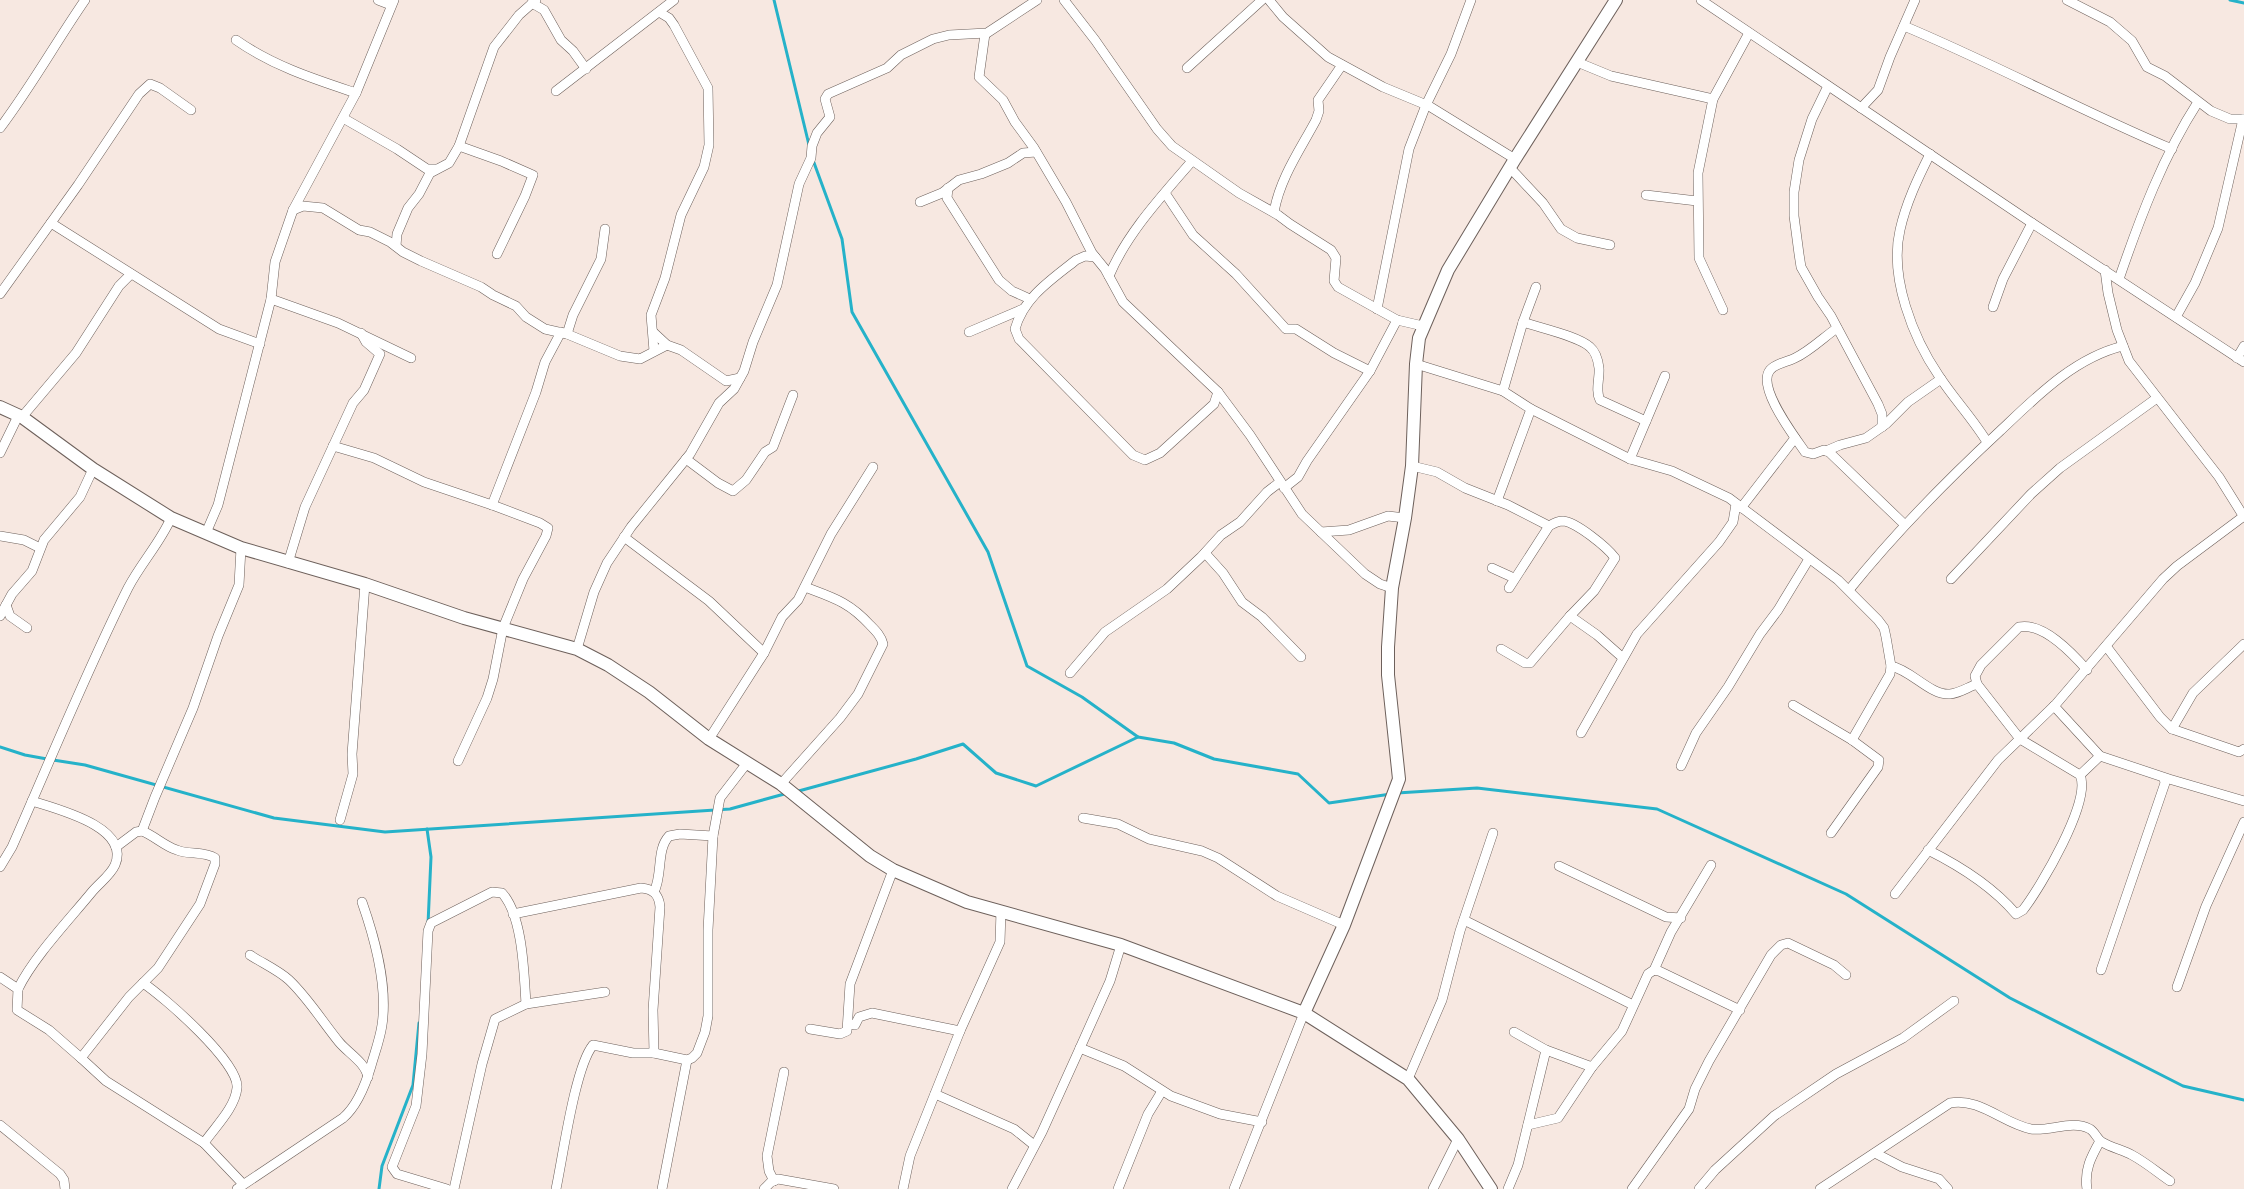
<svg xmlns="http://www.w3.org/2000/svg" width="2244" height="1189" font-family="Cabin,sans-serif">
<style>
.lines{fill:none;stroke-linecap:round;stroke-linejoin:round}
.stream{stroke:#25b2c9;stroke-width:3}
.minor-casing{stroke:#6d605b;stroke-width:10}
.tertiary-casing{stroke:#6d605b;stroke-width:14}
.minor{stroke:#fff;stroke-width:9}
.tertiary{stroke:#fff;stroke-width:12}
</style>
<rect width="100%" height="100%" fill="#f7e8e1"/>
<g class="lines">
<g class="stream">
<path d="M774,0l35,145"/>
<path d="M2230,0l14,3"/>
<path d="M813,160l29,79 10,73 136,240 39,114 55,31 56,40 36,6 40,16 84,15 31,29 62,-9"/>
<path d="M0,747l25,8 22,4"/>
<path d="M53,760l32,5 189,53 111,14 345,-23 58,-16"/>
<path d="M795,792l121,-33 47,-15 33,29 40,13 102,-49"/>
<path d="M1397,793l80,-5 180,21 189,85 164,104 173,88 61,14"/>
<path d="M427,829l4,28 -3,67"/>
<path d="M379,1189l3,-23 31,-81 6,-62"/>
</g>
<g class="minor-casing">
<g id="minor">
<path d="M378,0l13,5"/>
<path d="M1064,0l31,40 62,89 15,17 67,47 39,22 12,9 41,26 5,8 -2,23 4,6 59,33 26,6"/>
<path d="M1269,0l14,17 45,40 55,30 46,19 86,53"/>
<path d="M1701,0l331,223 212,139"/>
<path d="M2067,0l43,22 22,19 15,26 18,9 46,35 19,8h14"/>
<path d="M532,3l12,7 17,30 12,11 13,18"/>
<path d="M1904,26c91,38 177,85 268,123"/>
<path d="M985,34l-6,43 24,23 12,22 19,26 32,54 26,51 13,16 18,33 95,90 32,43 52,79 63,60 15,10 12,4"/>
<path d="M236,40c37,26 78,39 120,53"/>
<path d="M1577,62l34,14 102,23"/>
<path d="M1187,68l75,-68"/>
<path d="M1828,86l-16,33 -13,41 -5,32v24l5,38 2,13 17,30 13,19 47,88 4,10v13"/>
<path d="M556,91l118,-91"/>
<path d="M1861,108l17,-18 12,-33 25,-57"/>
<path d="M343,118l54,31 30,20h8"/>
<path d="M0,128c31,-41 56,-86 85,-128"/>
<path d="M459,146l42,15 32,14 -8,21 -28,58"/>
<path d="M1930,154c-12,24 -24,49 -30,76 -11,47 13,108 39,146 15,23 34,43 48,66"/>
<path d="M1509,169l4,2 30,32 18,26 16,9 33,7"/>
<path d="M948,188l-1,10 52,82 13,11 18,8"/>
<path d="M1165,193l28,42 43,39 50,55h10l38,24 36,18"/>
<path d="M1646,195l51,6"/>
<path d="M920,202l22,-9 17,-13 22,-6 27,-11 15,-10 13,-1"/>
<path d="M293,210l10,-4 20,2 36,22 11,2 20,10 13,10 18,9 60,26 12,8 23,11 10,11 19,12 22,5 53,22 20,3 27,-14"/>
<path d="M1274,212c6,-34 26,-62 42,-92l3,-9 -1,-11 24,-35"/>
<path d="M51,223l168,106 41,15"/>
<path d="M396,246l1,-12 11,-26 11,-14 11,-21 19,-10 10,-17 35,-99 25,-32 17,-15"/>
<path d="M1095,257l-10,-1 -9,4c-25,20 -52,37 -61,69l4,10 114,116 12,5 15,-7 54,-49 4,-12"/>
<path d="M2105,270l3,23 9,37 12,31 90,116 25,40"/>
<path d="M1109,276c18,-43 53,-80 83,-115"/>
<path d="M2119,279c21,-61 44,-123 79,-177"/>
<path d="M0,294l78,-109 61,-91 11,-10 10,4 31,22"/>
<path d="M271,299l67,24 73,35"/>
<path d="M1993,307l10,-28 29,-56"/>
<path d="M1377,309l32,-160 17,-44 25,-51 20,-54"/>
<path d="M1723,310l-24,-52 -1,-85 15,-74 36,-66"/>
<path d="M2176,317l19,-34 23,-55 25,-109"/>
<path d="M1523,322c17,6 55,14 67,25 6,5 8,13 9,21 1,10 -4,22 1,32l46,21"/>
<path d="M1837,328c-13,9 -27,23 -42,30 -8,4 -19,5 -25,12 -14,17 25,67 35,82l8,2 11,-4 5,2 75,72"/>
<path d="M653,332l14,13 14,5 45,31 14,-3"/>
<path d="M969,332l54,-23"/>
<path d="M567,334l6,-19 28,-56 4,-30"/>
<path d="M654,351l-3,-36 14,-37 16,-63 23,-48 5,-22 -1,-57 -34,-63 -5,-7 -10,-6"/>
<path d="M2237,358l7,-12"/>
<path d="M1416,364l87,27 28,18 99,50 42,12 57,27 109,82 40,40 6,8 2,9 5,29 -1,8 -38,66"/>
<path d="M1503,391l20,-69 13,-35"/>
<path d="M22,417l54,-64 43,-67 12,-12"/>
<path d="M333,446l41,12 50,24 71,24 45,17 8,5 -2,8 -23,43 -20,49 -10,51 -6,19 -29,63"/>
<path d="M1826,451l14,-6 26,-7 20,-14 22,-22 33,-23"/>
<path d="M0,453l18,-37"/>
<path d="M686,459l32,24 15,8 13,-11 19,-28 8,-5 20,-52"/>
<path d="M1630,459l35,-83"/>
<path d="M1412,466l25,6 28,16 43,17 41,21"/>
<path d="M1284,488l14,-11 9,-16 63,-90 27,-51"/>
<path d="M1497,501l34,-92"/>
<path d="M492,505l44,-113 9,-30 16,-30"/>
<path d="M1741,508l54,-70"/>
<path d="M1321,532l28,-2 39,-14 17,2"/>
<path d="M206,533l12,-28 53,-206 4,-37 18,-52 63,-117 38,-93"/>
<path d="M0,536l24,4 16,8"/>
<path d="M624,537l85,64 55,52"/>
<path d="M1205,553l18,20 19,29 20,15 39,40"/>
<path d="M288,563l17,-56 48,-104 11,-13 16,-36 -14,-12 -5,-9"/>
<path d="M1492,568l22,10"/>
<path d="M1951,579l80,-85 29,-26 97,-70"/>
<path d="M1509,588l40,-62c5,-3 8,-5 14,-5 13,1 44,26 52,37l-21,33 -24,25"/>
<path d="M1849,590c46,-57 97,-109 151,-159 36,-34 74,-73 123,-85"/>
<path d="M6,605l4,11 17,12"/>
<path d="M0,616l12,-22 20,-23 12,-31 36,-43 13,-28"/>
<path d="M2106,646l54,71 12,12 67,23 5,-3"/>
<path d="M577,649l17,-57 13,-29 24,-36 59,-73 29,-51 15,-14 10,-18 9,-29 24,-57 22,-101 12,-26 1,-12 5,-13 13,-16 -5,-18 3,-5 59,-26 14,-13 32,-16 16,-4 38,-2 50,-33"/>
<path d="M1501,649l24,14h5l40,-47 27,19 26,23"/>
<path d="M1891,666c20,4 40,30 59,28 10,-1 18,-7 27,-10"/>
<path d="M1070,673l35,-41 62,-43 34,-32 20,-22 19,-13 27,-30 13,-10"/>
<path d="M1793,705l59,35 27,20 -1,7 -47,66"/>
<path d="M2054,706l46,50 69,23 75,22"/>
<path d="M2172,729l21,-36 51,-49"/>
<path d="M1581,733l56,-99 82,-92 14,-20 3,-18"/>
<path d="M709,739l55,-86 18,-36 16,-17 33,-66 42,-67"/>
<path d="M1681,766l15,-33 32,-46 32,-53 18,-24 31,-51"/>
<path d="M2080,775l20,-19"/>
<path d="M781,784l59,-66 18,-24 25,-50c-2,-8 -7,-13 -13,-19 -21,-23 -36,-27 -65,-38"/>
<path d="M1083,818l35,6 31,15 53,12 16,7 59,38 67,29"/>
<path d="M340,820l13,-46 -1,-20 13,-170"/>
<path d="M142,831l13,-34 38,-89 25,-72 21,-51 2,-37"/>
<path d="M1928,850c32,16 65,37 88,64l7,-4c17,-22 69,-109 57,-135l-60,-36 -43,-55 -2,-8 6,-11 38,-38c24,-5 53,26 68,43"/>
<path d="M1559,866l107,51 15,1"/>
<path d="M0,867l12,-20c38,-86 74,-175 116,-259 13,-25 32,-45 43,-70"/>
<path d="M654,892c9,-18 2,-42 15,-56l11,-2 33,2"/>
<path d="M1895,894l103,-134 58,-56 107,-125 14,-13 67,-50"/>
<path d="M513,914l128,-26c13,1 18,7 19,19l-7,103 1,43"/>
<path d="M1464,920l169,85"/>
<path d="M250,955c12,8 28,15 39,25 19,18 33,41 50,62 9,11 26,20 29,35"/>
<path d="M1654,970l5,1 81,39"/>
<path d="M2101,970l64,-187 -1,-5"/>
<path d="M0,977l18,12 -1,21 32,20 32,28 48,-61 29,-29 42,-64 15,-40v-6c-12,-7 -26,-3 -38,-8 -13,-4 -22,-14 -35,-19l-6,1 -20,15"/>
<path d="M143,983c21,14 97,80 94,105 -2,20 -22,39 -33,55l39,41"/>
<path d="M2177,987l29,-81 38,-84"/>
<path d="M18,989c15,-31 50,-68 73,-96 8,-10 19,-17 24,-28 16,-38 -58,-56 -83,-64"/>
<path d="M848,1024l7,1 4,-8 13,-4 88,18"/>
<path d="M810,1029l30,5 7,-3 3,-47 43,-114"/>
<path d="M1514,1032l32,18 46,17"/>
<path d="M1080,1048l44,18 47,30 49,18 42,8"/>
<path d="M81,1058l25,23 98,62"/>
<path d="M1408,1079l34,-79 18,-69 33,-98"/>
<path d="M935,1094l79,35 20,16"/>
<path d="M0,1125l60,49 4,6 1,9"/>
<path d="M1528,1125l30,-7 34,-51 30,-36 26,-57 6,-4 17,-38 40,-67"/>
<path d="M1875,1153l27,14 37,12 9,10"/>
<path d="M774,1181l-5,-10 -2,-15 17,-84"/>
<path d="M237,1189l106,-71c14,-12 23,-35 28,-52 4,-14 9,-27 11,-41 6,-40 -7,-86 -20,-123"/>
<path d="M447,1189l-50,-15 -5,-7 24,-61 6,-52 6,-123 3,-8 61,-31 10,1c21,23 22,81 24,111"/>
<path d="M454,1189l28,-125 13,-45 31,-15 79,-12"/>
<path d="M556,1189c7,-33 19,-122 37,-144l40,8h21l33,7 5,-2 5,-5 8,-21 3,-16v-86l5,-94 7,-38 27,-35"/>
<path d="M662,1189l25,-129"/>
<path d="M764,1189l7,-7 7,-3 56,10"/>
<path d="M903,1189l7,-33 50,-125 40,-89 1,-31"/>
<path d="M1012,1189l30,-57 38,-84 30,-67 11,-36"/>
<path d="M1118,1189l30,-75 14,-23"/>
<path d="M1234,1189l70,-176"/>
<path d="M1433,1189l25,-50"/>
<path d="M1508,1189l10,-24 28,-115"/>
<path d="M1632,1189l57,-80 6,-20 14,-28 62,-106 10,-10 7,-2 46,22 12,10"/>
<path d="M1699,1189l16,-19 59,-54 62,-42 67,-36 51,-37"/>
<path d="M1820,1189l130,-86c29,-6 54,21 81,26 19,3 41,-10 59,0 5,3 7,10 12,13 10,6 21,8 30,13 13,7 25,17 38,26"/>
<path d="M2087,1189c-3,-19 4,-32 13,-48"/>
</g>
</g>
<g class="tertiary-casing">
<g id="tertiary">
<path d="M0,407l22,10 71,52 78,49 70,30 124,36 99,34 113,31 31,16 41,27 60,47 72,45 89,72 23,14 74,32 154,43 183,68 104,66 50,60 33,50"/>
<path d="M1304,1013l40,-88 55,-146 -11,-104v-28l4,-59 13,-70 7,-52 4,-102 3,-26 29,-68 67,-111 101,-159"/>
</g>
</g>
<use href="#minor" class="minor"/>
<use href="#tertiary" class="tertiary"/>
</g>
</svg>
